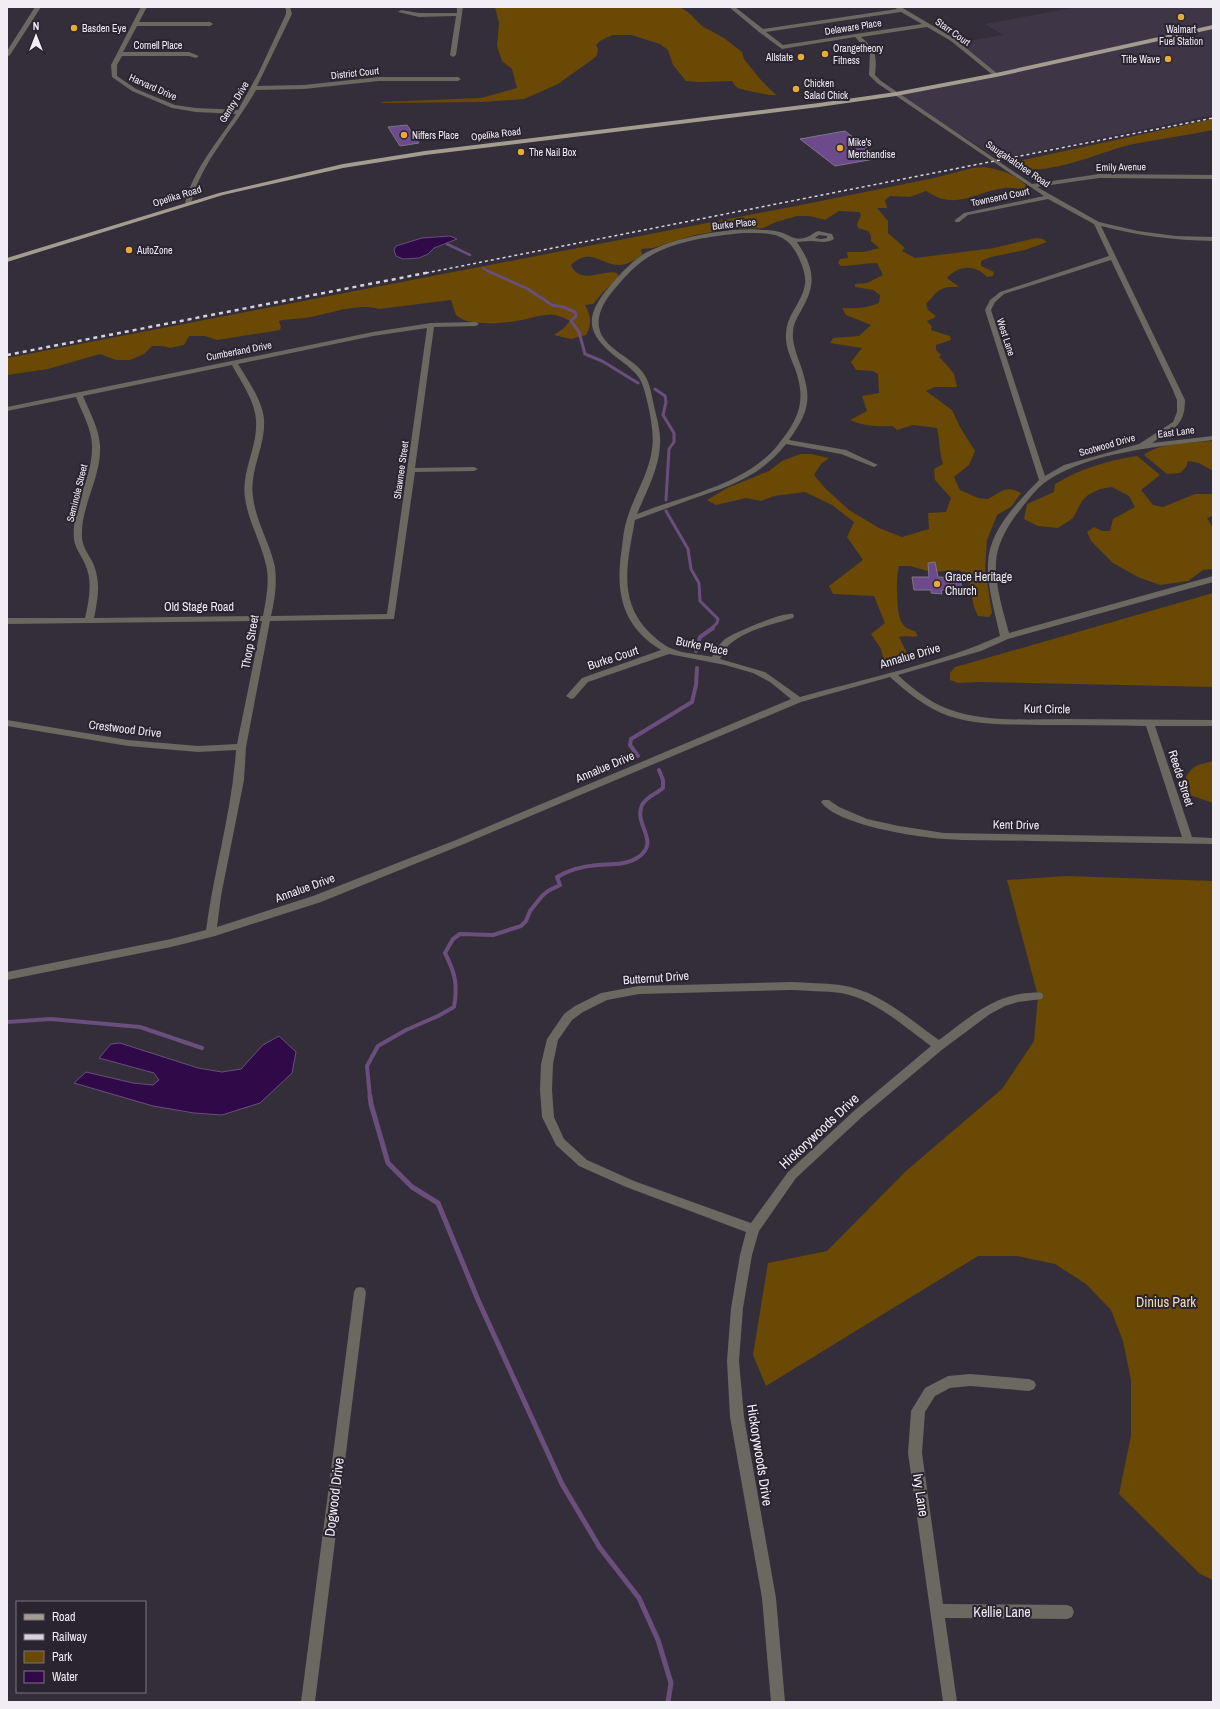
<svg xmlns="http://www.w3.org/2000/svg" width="1220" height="1709" font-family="'Archivo Narrow',sans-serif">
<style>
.built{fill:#3e3547}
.green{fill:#694903}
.water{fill:#300a48;stroke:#6a4e7c}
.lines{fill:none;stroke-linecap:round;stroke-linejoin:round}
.stream-far3{stroke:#6a4e7c;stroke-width:2.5}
.stream-far2{stroke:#6a4e7c;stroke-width:3}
.stream-far1{stroke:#6a4e7c;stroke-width:4}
.stream{stroke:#6a4e7c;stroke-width:5}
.building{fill:#6d4a8b;stroke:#7e7785}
.minor{fill:#6b6761;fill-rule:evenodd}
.tertiary{fill:#6b6761;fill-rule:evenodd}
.primary{fill:#a49c90;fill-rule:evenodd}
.rail-far1{stroke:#d6d2da;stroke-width:1.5;stroke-dasharray:3 3;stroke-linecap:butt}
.rail{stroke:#d6d2da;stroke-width:2.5;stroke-dasharray:4 4;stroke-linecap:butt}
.poi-dot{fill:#e8ab37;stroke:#2a2430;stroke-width:1.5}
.labels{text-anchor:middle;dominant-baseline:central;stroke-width:4;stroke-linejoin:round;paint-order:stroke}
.far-street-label{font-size:10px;fill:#f1edf5;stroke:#2a2430}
.far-poi-label{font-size:10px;fill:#f1edf5;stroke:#2a2430;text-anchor:start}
.poi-label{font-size:12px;fill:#f1edf5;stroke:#2a2430;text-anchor:start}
.street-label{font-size:12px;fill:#f1edf5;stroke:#2a2430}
.near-street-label{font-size:14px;fill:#f1edf5;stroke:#2a2430}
.near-park-label{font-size:14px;fill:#f7dfba;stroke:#2a2430}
</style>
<rect width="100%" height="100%" fill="#342e3a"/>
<path class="built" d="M1077,7h136v108l-214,44 -103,-65 100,-19 -40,-32 47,-8 -18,-11z"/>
<g class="green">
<path d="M495,7h185l9,6 13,13 22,12 18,14 2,7 16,20 16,16c-4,1 -34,-5 -38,-7 -2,-1 -5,-5 -6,-7 -16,0 -30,2 -46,0l-13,-16 -5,-15 -8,-6 -29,-9h-19l-12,6 -4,4 2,4 -1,6 -4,4 -35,25 -34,15 -41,3 -99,1 -4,-1 101,-4 36,-10 -5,-19 -10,-8 -5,-15 2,-23z"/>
<path d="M1213,119v11c-28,6 -56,9 -84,15 -29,7 -88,35 -114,20l-1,-3 9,-2z"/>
<path d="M984,167c17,3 33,7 44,21 -8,2 -16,-1 -24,0 -32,5 -48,23 -78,3l-16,6 -20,-1 -5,4 2,8h-10l11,13v12l17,15 -3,3 13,7 79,-10 42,-10 7,1 4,3 -22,8 -34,7 -10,4v5l13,6 -1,4 -6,1c-12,-14 -30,-11 -40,1l11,8 -1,1c-18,-1 -20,5 -31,17l2,6 8,6 -2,2 -7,3 5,6 -1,3 19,6 1,4 -15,5v5l5,5 -2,2 6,6 9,11 3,13h-22l-9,4 26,19 8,17 15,24 -6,14 -15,12 6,13 18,8 10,1c15,-8 17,-14 33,-6l-10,14 -14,8 -10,25 -2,29 7,44 -3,4 -11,-1 -4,-9 -6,-30 -9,-7 -28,2 -21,-6h-11c-3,9 -3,49 3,57 3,5 8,7 13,8l3,5c-7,2 -12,-1 -19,1l9,18 -5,8 -19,-2 -3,-12 -10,-15 14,-11 -11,-27 -41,-2 -4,-8 34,-26 -16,-23 7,-15 -22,-17 -27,-13 -31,4 -13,5 -15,-3 -30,7 -9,-5 20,-12 42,-17 13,-10 18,-7h11l18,4 -8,6 -7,11 11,13 24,22 30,18 23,9 27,-8 -1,-16 18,-1 5,-14 -16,-18 -1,-11 9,-5c-4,-12 -3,-23 -6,-36l-24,-3 -16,5 -5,-4c-14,1 -29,0 -42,-6l17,-9 -5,-15 17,-3 -1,-19 -5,-3 -17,-1 -5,-8 11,-14 -32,-5 3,-5 26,-2 12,-11 -25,-10 -4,-7c13,1 24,0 37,-5l1,-8 -7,-5 -18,-3v-3l12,-1 16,-8 -6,-12c-12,0 -24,3 -36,3l-3,-3 2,-4 8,-1 -1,-6h17l15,-4 -8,-7v-5l-3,-5 -10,-3 -1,-4 4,-9 -2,-3 -20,-1 -14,9 -16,-4h-12l-21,6 -13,6 -33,1 -35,6 -42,13 -12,1 1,6c-7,5 -15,10 -24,10 -18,-1 -28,-18 -47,0 9,21 33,4 46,8l2,4 -15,14 -11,13 -8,1c6,10 7,20 1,30l-15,4 -17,-4 10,-7 6,-7c-19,-11 -29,-5 -48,-1 -14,3 -41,5 -55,1 -4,-1 -8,-4 -11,-6l-5,-15 -72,9c-24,-7 -51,6 -75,9 -8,1 -17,1 -25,3l2,6 -1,3 -63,10 -12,-4h-16l-5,9 -14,3 -8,-2h-10l-8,8 -14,6h-14l-16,-6 -52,15 -41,6v-17l799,-154 128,-26 39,-10z"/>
<path d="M1213,441v30l-14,-8 -11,-2 -2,6 -6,6 -13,1 -23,-19c18,-14 47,-12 69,-14z"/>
<path d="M1137,456l23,19 -19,15 12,15 10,2 32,-13h18v22l-6,2 6,10v41l-10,1 -15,11 -28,4 -22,-8 -25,-14 -22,-22 -4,-9 7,-5 8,4h8l3,-12 22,-12 -6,-11 -17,-9 -12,2 -12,6 -6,6 -9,17 -15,10 -20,-2 -14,-7 3,-15 27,-12 1,-8c25,-15 53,-24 82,-28z"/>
<path d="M1213,593v94l-233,-5 -22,1 -8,-3v-7l5,-6 11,-3z"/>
<path d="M1213,761v42l-26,-9 -4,-10c8,-18 11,-18 30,-23z"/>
<path d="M1066,876l147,5v699l-13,-6 -81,-80 12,-58v-56l-8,-39 -12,-31 -25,-26 -31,-20 -38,-8h-39l-212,130 -13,-31 15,-92 59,-12 79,-80 96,-82 32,-48 4,-45 -31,-116z"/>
</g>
<g class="water">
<path d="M450,236l7,3 -23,9 -6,6 -9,4 -16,1 -7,-3 -2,-6 2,-4 26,-8z"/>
<path d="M279,1036l17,16 -4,21 -32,30 -38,12 -28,-2 -41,-7 -79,-23 12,-11 47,11 20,2 6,-5 -5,-7 -55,-15 12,-14 9,-1 78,25 24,4 19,-3 22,-24z"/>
</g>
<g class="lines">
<g class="stream-far3">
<path d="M447,244l23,11"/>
<path d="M483,268l8,5"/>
</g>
<g class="stream-far2">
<path d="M490,272l38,17 24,16 11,2 12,5 1,4 -5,5 8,11 6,22 17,7 36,22"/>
<path d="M655,389l10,7 1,6 -3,13 11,18v9l-5,7 -3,51"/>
<path d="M666,511l22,38 3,20 8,14 1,18 18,18 -1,4 -6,6"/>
</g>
<g class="stream-far1">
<path d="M696,651l4,-14 13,-9"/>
<path d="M638,756l-8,-11 1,-6 61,-37 4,-17 1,-17"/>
<path d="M7,1022l44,-3 89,8 62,21"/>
<path d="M370,1097l-3,-31 11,-20 28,-16 32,-14 16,-9c4,-23 1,-34 -9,-54l8,-14 7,-5 33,1 28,-9 5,-5 4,-10 12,-15 6,-5 12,-6 -3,-8c12,-7 27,-11 41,-12 13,-1 28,0 39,-7 25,-16 -4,-33 5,-53 4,-8 14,-11 21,-17v-8l-4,-10"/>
</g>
<path class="stream" d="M370,1096l1,8 17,59 24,24 26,16 40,97 84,184 38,64 39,50 19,42 13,43 -3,19"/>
</g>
<g class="building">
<path d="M407,125l12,18 -19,3 -12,-19z"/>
<path d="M845,131l35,27 -45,8 -35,-27z"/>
<path d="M935,562l3,15 22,1 2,13 -21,-1 1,4 -11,-1v-3h-17l-2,-13h17l-1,-14z"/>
</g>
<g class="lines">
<g class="minor">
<path d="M141,7h6l-8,15h71l3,2 -3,2h-73l-14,26h66l10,4 -3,2 -7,-2h-67l-5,9v11l19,13 39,16 21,3 42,2 20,-36 28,-60v-5l-2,-2h6l2,7 -35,72 47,-1 75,-8h79l3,2 -3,2h-79l-75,8 -48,1c-21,38 -54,70 -65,113l-3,2 -3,-2c9,-35 32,-60 51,-89l-40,-2 -24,-4 -40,-17 -20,-14 -1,-12z"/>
<path d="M457,7h6l-7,48 -3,2 -3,-2 6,-39 -37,1 -21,-5 3,-2 18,3h38z"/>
<path d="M729,7h6l28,22 134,-20 -3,-2h7l54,32 44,36 -5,1 -43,-35 -24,-14 -66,10c15,13 16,18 14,38l6,6 151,103 67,-10 114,1v4l-114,-1 -62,9 62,35 39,9 38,5 37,1v4c-40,-1 -73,-5 -112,-15l84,174c0,27 -13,29 -33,43l61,-7v4c-51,6 -124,12 -166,41 -12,8 -22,23 -31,34 -10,14 -19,30 -20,47 -1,24 7,48 13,71l204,-57v6l-205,57 -27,12 -83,24c17,16 37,31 59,37 35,10 74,7 110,7 48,0 97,1 146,1v6h-58l37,111 21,1v6c-59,-1 -119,-2 -179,-3 -30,-1 -60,0 -90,-2 -28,-2 -107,-14 -123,-37l2,-2h6l10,7 28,12 32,7 45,7 238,4 -36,-111c-34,-1 -69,-1 -104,-1 -31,-1 -63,1 -93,-9 -23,-8 -41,-23 -59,-39l-89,25 -337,142 -143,58 -106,34 -44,11 -164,33v-8l164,-33 35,-9c8,-60 26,-119 30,-180l-38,2 -70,-6 -121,-20v-6l121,20 70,6 39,-2 25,-123 -255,3v-6h78c4,-18 8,-37 0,-54 -4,-9 -10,-16 -11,-25 -3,-33 19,-61 18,-93 0,-17 -10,-33 -16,-49l-69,14v-4l366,-75 58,-9 45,-1 3,2 -3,2 -42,1 -19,141 59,-1 4,2 -4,2 -59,1 -21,147 -124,2 -24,126 -2,33 -23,116 -4,31 96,-31 143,-56 335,-141 -21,-17 -17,-9 -28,-8 -56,-11 -81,28 -14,16 -3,1 -5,-3 16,-18 79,-28c-40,-24 -46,-59 -39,-103 1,-9 2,-19 5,-28 7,-24 22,-45 25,-70 3,-16 -4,-47 -9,-63 -4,-12 -14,-19 -23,-26 -39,-29 -35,-47 -4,-81 8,-9 17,-18 26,-24 27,-17 91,-29 122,-25 6,0 14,1 19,3 9,4 14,8 24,4 4,-1 7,-5 11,-6l14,3 2,5c-8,5 -15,2 -23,2 -5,0 -10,1 -14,1 16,24 20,40 6,65 -4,8 -10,16 -10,25 -1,10 3,20 6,29 13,36 12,48 -10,79l57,10 32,15 -4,2 -33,-13 -55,-10c-26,33 -56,42 -94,55 -19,7 -38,14 -57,21 -7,40 -18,79 13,111 7,7 16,15 25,18 12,5 27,5 39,8 4,-7 7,-13 13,-18 10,-7 58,-27 68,-25l1,2 -1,2c-21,7 -51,12 -67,30 -2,3 -4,7 -6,11l45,13 35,25c67,-19 137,-33 200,-61 -5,-24 -13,-49 -12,-73 1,-33 30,-61 51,-83l-54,-170 5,-10 10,-8 109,-36 -15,-32 -46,-25 -80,16 -9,7h-4v-2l9,-7 80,-17 -167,-113 -8,-8 1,-22 -15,-16 -73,12 -23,-17zM901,12l21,12 -139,21 -17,-13zM743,233c30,0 46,-1 58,30 4,10 6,19 2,29 -5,14 -17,26 -17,42 -1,11 4,22 8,32 13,34 6,52 -17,80 -32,39 -94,50 -140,68 9,-22 22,-45 23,-69 1,-13 -3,-26 -6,-39 -3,-14 -4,-27 -15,-38 -12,-12 -34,-21 -39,-37 -5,-14 4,-29 12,-39 10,-12 21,-25 35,-34 25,-17 66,-22 96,-25zM819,235l8,1v2l-6,1 -6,-1zM1111,260l61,128 5,12v12l-4,10 -34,22 -75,21 -19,11 -54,-166 4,-8 9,-8zM427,328l-40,286 -116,2c4,-17 6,-32 4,-49 -5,-24 -19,-45 -22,-70 -4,-27 13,-51 11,-78 -2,-20 -16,-38 -26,-55l135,-28zM232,365c9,17 23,36 24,55 2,27 -15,51 -11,78 3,23 16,44 21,67 4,17 0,34 -3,51l-169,2c4,-19 7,-37 -1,-55 -4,-8 -10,-15 -11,-25 -2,-32 20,-61 18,-93 -1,-17 -11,-34 -17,-49z"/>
<path d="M791,982c16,1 33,1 49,3 38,5 69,34 99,55 27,-20 52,-43 87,-47 6,0 11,-1 16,0l1,3 -1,3 -24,3 -13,4 -15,8 -47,35 -80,67 -67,62 -37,53 -7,24 -9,53 -4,53 5,56 32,181 9,104h-14l-9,-104 -32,-181 -3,-56 4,-53 9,-53 6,-23 -120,-45 -47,-21 -23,-21 -14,-28 -2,-27 1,-26 6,-25 17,-25 11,-8 26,-13 38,-7zM791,990c16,1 34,1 50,3 32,5 65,35 90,53l-76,64 -67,62 -37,51 -117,-42 -47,-21 -23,-21 -10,-22 -2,-27 1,-26 5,-24 14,-20 11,-8 24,-12 32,-6z"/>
<path d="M360,1287l4,1 2,4 -51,410h-14l53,-410 2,-4z"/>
<path d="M970,1374l59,5 5,2 2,4 -2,4 -5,2 -59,-5 -20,2 -15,8 -10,16 -3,41 21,151 124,1 5,2 2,5 -2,5 -5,2 -122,-1 12,84h-14l-35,-249 3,-42 14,-23 23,-12z"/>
</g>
<path class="tertiary" d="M35,7h6l-31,48 -3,2v-6z"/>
<path class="primary" d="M1213,25v4l-217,48 -100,19 -77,11 -394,48 -82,13 -120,27 -216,67v-4l212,-65 124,-29 82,-13 394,-48 77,-11 100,-19z"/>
<path class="rail-far1" d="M426,273l787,-155"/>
<path class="rail" d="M7,355l424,-83"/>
</g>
<g class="poi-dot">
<circle cx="1181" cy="17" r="4"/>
<circle cx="74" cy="28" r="4"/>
<circle cx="825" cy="54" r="4"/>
<circle cx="801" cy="57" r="4"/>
<circle cx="1168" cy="59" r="4"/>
<circle cx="796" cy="89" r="4"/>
<circle cx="404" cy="135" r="4"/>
<circle cx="840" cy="148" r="4"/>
<circle cx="521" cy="152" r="4"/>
<circle cx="129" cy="250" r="4"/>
<circle cx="937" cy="584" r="4"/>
</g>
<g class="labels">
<g class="far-street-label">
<text transform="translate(853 27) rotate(-9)">Delaware Place</text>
<text transform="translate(953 32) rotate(35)">Starr Court</text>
<text x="158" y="45">Cornell Place</text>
<text transform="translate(355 73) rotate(-6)">District Court</text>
<text transform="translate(153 87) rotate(24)">Harvard Drive</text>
<text transform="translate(234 102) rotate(-58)">Gentry Drive</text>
<text transform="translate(496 134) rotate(-7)">Opelika Road</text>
<text transform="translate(1018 164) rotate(34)">Saugahatchee Road</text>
<text transform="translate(1121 167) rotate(-1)">Emily Avenue</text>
<text transform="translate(177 196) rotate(-17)">Opelika Road</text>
<text transform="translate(1000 197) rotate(-12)">Townsend Court</text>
<text transform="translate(734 224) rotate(-6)">Burke Place</text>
<text transform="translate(1006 337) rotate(72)">West Lane</text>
<text transform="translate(239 351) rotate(-11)">Cumberland Drive</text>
<text transform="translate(1176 432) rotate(-7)">East Lane</text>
<text transform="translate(1107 445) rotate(-16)">Scotwood Drive</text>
<text transform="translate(401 470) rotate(-82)">Shawnee Street</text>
<text transform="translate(77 493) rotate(-76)">Seminole Street</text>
</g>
<g class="far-poi-label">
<text x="82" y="28">Basden Eye</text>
<text x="1181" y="29" text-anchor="middle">Walmart<tspan x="1181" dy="12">Fuel Station</tspan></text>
<text x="833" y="48">Orangetheory<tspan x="833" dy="12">Fitness</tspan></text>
<text x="793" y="57" text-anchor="end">Allstate</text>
<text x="1160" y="59" text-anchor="end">Title Wave</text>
<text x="804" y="83">Chicken<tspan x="804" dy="12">Salad Chick</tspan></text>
<text x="412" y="135">Niffers Place</text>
<text x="848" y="142">Mike's<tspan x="848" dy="12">Merchandise</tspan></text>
<text x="529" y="152">The Nail Box</text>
<text x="137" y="250">AutoZone</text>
</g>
<g class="poi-label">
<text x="945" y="577">Grace Heritage<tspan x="945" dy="14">Church</tspan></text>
</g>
<g class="street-label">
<text x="199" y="607">Old Stage Road</text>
<text transform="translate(250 642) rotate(-80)">Thorp Street</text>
<text transform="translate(702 646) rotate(12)">Burke Place</text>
<text transform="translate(910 656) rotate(-16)">Annalue Drive</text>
<text transform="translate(613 658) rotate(-18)">Burke Court</text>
<text transform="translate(1047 709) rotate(1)">Kurt Circle</text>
<text transform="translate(125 729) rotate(7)">Crestwood Drive</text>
<text transform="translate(605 767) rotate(-23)">Annalue Drive</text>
<text transform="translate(1181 778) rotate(72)">Reede Street</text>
<text transform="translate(1016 825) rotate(1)">Kent Drive</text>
<text transform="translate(305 888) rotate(-20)">Annalue Drive</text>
<text transform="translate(656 978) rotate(-4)">Butternut Drive</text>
</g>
<g class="near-street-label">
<text transform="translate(819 1131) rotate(-43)">Hickorywoods Drive</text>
<text transform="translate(760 1455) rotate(81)">Hickorywoods Drive</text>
<text transform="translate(921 1495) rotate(82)">Ivy Lane</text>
<text transform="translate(334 1497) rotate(-83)">Dogwood Drive</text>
<text x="1002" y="1612">Kellie Lane</text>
</g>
<g class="near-park-label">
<text x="1166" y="1302">Dinius Park</text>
</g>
</g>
<rect width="1220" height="1709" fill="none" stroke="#f1edf5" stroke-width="16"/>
<rect x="16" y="1601" width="130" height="92" fill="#2a2430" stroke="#7a747f"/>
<rect x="24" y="1614" width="20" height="6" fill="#a49c90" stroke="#7a747f"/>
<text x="52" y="1621" font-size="12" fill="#f1edf5">Road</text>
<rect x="24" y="1634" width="20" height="6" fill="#d6d2da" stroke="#7a747f"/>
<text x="52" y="1641" font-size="12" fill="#f1edf5">Railway</text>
<rect x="24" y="1651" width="20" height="12" fill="#694903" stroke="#7a747f"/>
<text x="52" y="1661" font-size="12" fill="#f1edf5">Park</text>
<rect x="24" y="1671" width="20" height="12" fill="#300a48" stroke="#7a747f"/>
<text x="52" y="1681" font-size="12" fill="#f1edf5">Water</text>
<g transform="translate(36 36)" stroke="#2a2430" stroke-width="3" paint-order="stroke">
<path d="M0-3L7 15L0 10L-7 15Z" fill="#f1edf5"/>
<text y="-6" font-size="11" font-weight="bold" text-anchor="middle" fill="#f1edf5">N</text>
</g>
</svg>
